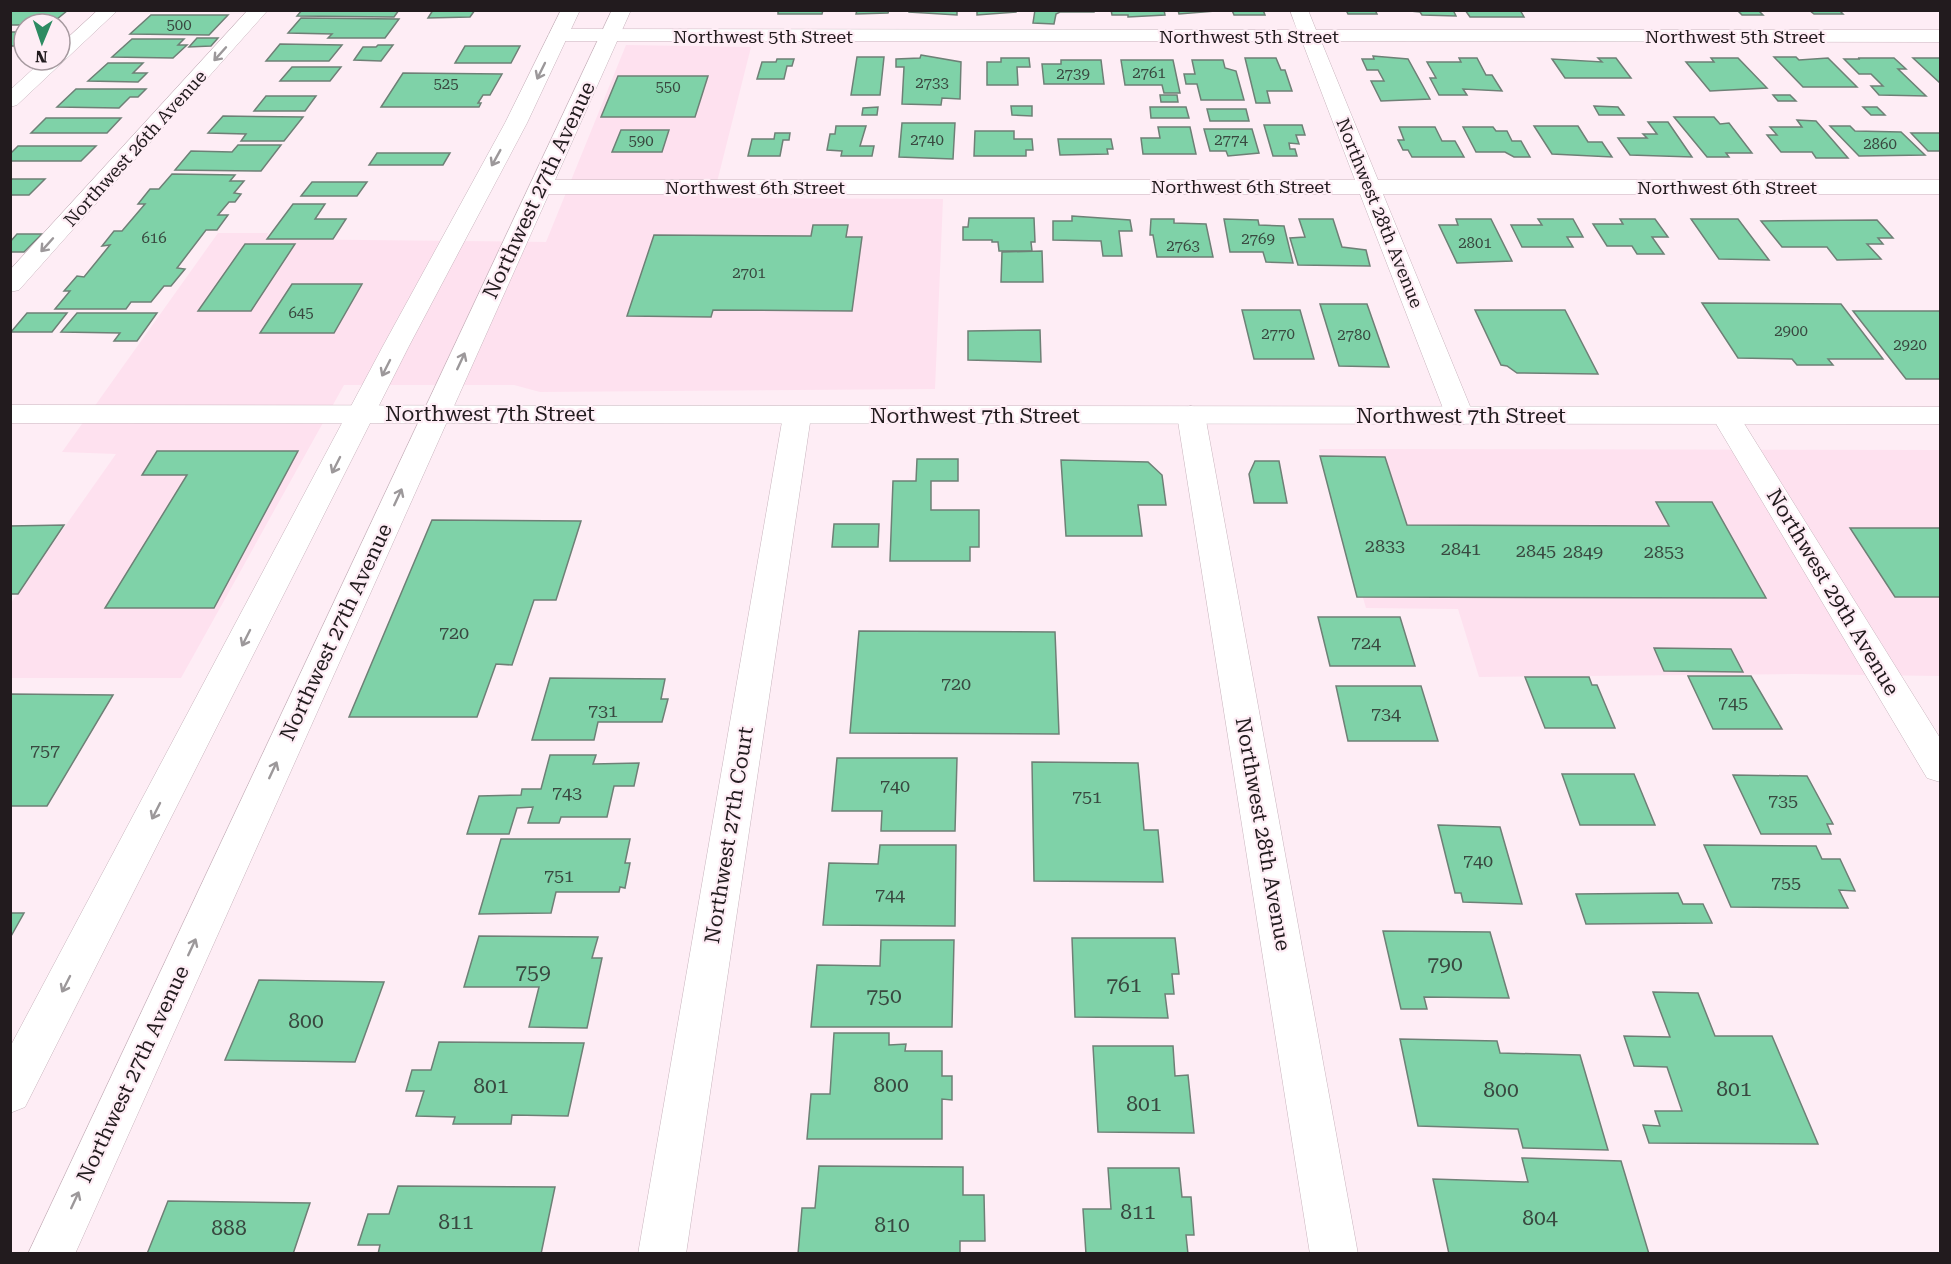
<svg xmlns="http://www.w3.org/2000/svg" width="1951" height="1264" font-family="'Roboto Serif',serif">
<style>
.built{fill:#fee1ef}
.building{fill:#7fd2a8;stroke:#6e8076;stroke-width:1.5}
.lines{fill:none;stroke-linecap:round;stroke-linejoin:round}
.minor-casing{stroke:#c8b4bd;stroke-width:1}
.major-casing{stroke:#c8b4bd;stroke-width:1}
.highway-casing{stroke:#c8b4bd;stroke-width:1}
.minor{fill:#fff;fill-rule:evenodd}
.major{fill:#fff;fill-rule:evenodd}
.highway{fill:#fff;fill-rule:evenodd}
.oneway{stroke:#9c989a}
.labels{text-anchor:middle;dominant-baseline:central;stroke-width:4.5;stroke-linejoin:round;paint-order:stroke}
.far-number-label{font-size:15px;fill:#394940}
.far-street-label{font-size:18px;fill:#221b1e;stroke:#feedf5}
.number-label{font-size:18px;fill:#394940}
.street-label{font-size:21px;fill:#221b1e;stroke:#feedf5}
.near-number-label{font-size:21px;fill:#394940}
</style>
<rect width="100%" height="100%" fill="#feedf5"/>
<g class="built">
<path d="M626,45l125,2 -38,151 230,1 -8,190 -395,3 -26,-7h-170l-163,293h-170v-75l105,-149 -54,-2 156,-219h50l-2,6 280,3z"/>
<path d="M1319,449l621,1v226l-145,-2 -316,3 -21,-68 -92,-1z"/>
</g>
<g class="building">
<path d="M10,10h58l-17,14 -27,1h-14z"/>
<path d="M302,10h97l-5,7 -97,-1z"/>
<path d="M433,10h42l-5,7 -42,1z"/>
<path d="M778,10h45l-1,4h-44z"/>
<path d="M857,10h32l-1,3 -32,1z"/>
<path d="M909,10h48v5l-48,-3z"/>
<path d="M977,10h39v2l-39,3z"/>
<path d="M1035,10h59v2h-34l-4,2 -2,10 -21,-1z"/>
<path d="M1111,10h53l1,5 -37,2v-2h-16z"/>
<path d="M1178,10h38l1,1 -38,3z"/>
<path d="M1232,10h31l2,5h-31z"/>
<path d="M1346,10h29l2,4h-29z"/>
<path d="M1400,10h53l3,6 -34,-1 -2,-3z"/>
<path d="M1465,10h55l4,7h-54z"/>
<path d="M1728,10h41v1h-10l4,4h-21l-4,-4z"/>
<path d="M1809,10h30l4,4h-29z"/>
<path d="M151,15h77l-19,20 -79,-1z"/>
<path d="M301,18l98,1 -14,19h-57l4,-4 -44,-1z"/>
<rect x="10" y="32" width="14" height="14"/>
<path d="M197,38h21l-7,8 -22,1z"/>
<path d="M132,39h52l-6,6h9l-14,13 -61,-1z"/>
<path d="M280,44l62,1 -13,16h-63z"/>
<path d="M378,45h15l-12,16 -27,-1 9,-13h13z"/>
<path d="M465,46h55l-9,17h-56z"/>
<path d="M921,55l40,7 -1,37 -18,-1 -1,7 -39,-1 2,-37h-8v-8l24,-1z"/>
<path d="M1373,56l35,3 22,40 -49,2 -10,-20h13l-6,-11h-11l-5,-11h12z"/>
<path d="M857,57h27l-4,38h-29z"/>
<path d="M1774,57h22l3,3 29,-2 29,29h-54z"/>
<path d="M1001,58h28l1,9h-13l1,18h-31v-23h14z"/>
<path d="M1245,58h31l5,12h4l7,21h-25l3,12h-14z"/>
<path d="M1459,58h18l9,17h6l10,16 -39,-2 4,6h-28l-9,-17h6l-9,-16h34z"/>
<path d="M1598,58h18l15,20h-66l-13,-19 50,3z"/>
<path d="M1711,58h27l29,30 -57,3 -24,-29h28z"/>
<path d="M1858,58h36l12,11h-8l28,27 -47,-1 -8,-9h12l-12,-12h-12l-15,-15h16z"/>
<path d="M1913,58h27v25z"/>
<path d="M777,59h17l-2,7h-5l-3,13h-27l5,-17h14z"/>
<path d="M1061,60h40l3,24h-60l-2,-20h19z"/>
<path d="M1121,60h52l7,33h-16l-2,-8h-37z"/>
<path d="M1192,60h31l2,8 11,3 8,29h-43l-4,-16h-11l-2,-10h11z"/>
<path d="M108,63h35l-10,10h14l-9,9 -50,-1z"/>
<path d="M292,67h49l-11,14h-50z"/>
<path d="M403,73l99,1 -12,21h-7l-5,8h3l-2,4h-98z"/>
<path d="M618,76h90l-13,41h-94z"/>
<path d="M76,89h70l-8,8h-8l-11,11 -62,-1z"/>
<path d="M1160,95h17l1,7h-17z"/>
<path d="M1773,95h17l6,6h-18z"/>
<path d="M266,96h50l-11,15h-51z"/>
<path d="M1011,106h21v10l-20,-1z"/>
<path d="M1594,106l24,1 6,8h-25z"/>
<path d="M878,107l-1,8h-15l1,-7z"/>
<path d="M1150,107h36l3,11h-38z"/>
<path d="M1863,107h14l8,8h-14z"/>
<path d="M1207,109h39l3,12h-39z"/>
<path d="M223,116l80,1 -19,24h-43l5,-7 -38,-1z"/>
<path d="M1674,117h40l6,7 9,-1 23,30h-26l3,4h-22z"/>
<path d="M46,118h75l-14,15h-76z"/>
<path d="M1797,120l19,1 32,37h-32l-4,-6h-31l-14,-17h10l-7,-8h32z"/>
<path d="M1648,122h20l24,35 -62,-2 -12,-17h29l-4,-4h14z"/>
<path d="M902,123h53l-2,36 -54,-2z"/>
<path d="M1264,125h38l3,10h-9l3,9 -10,-1 1,6h5l2,7h-24z"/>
<path d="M836,126h30l-6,20h14l-2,10h-31l1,-5 -15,-1 3,-16h5z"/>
<path d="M1534,126h44l10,16h14l10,15 -60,-3z"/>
<path d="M1830,126h20l5,5 46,1 24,23 -66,1z"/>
<path d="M1158,127h32l6,27h-53l-2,-16h19z"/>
<path d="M1399,127h36l7,14h13l9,16h-52l-4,-7h-5l-5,-10h6z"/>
<path d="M1463,127h30l3,4h11l5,10h9l9,16h-16l-9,-5h-29z"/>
<path d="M1204,129h48l7,24 -31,3 -2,-5h-16z"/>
<path d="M621,130h48l-7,22h-50z"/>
<path d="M975,131h39v8h18l1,11h-7v6h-52z"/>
<path d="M775,133h15l-1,7h-6l-3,16h-32l4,-17h22z"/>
<path d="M1911,133h29v18h-12z"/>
<path d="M1058,139h53l2,10h-6l1,5 -48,1z"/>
<path d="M238,145h43l-20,26 -86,-1 16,-19 41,1z"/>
<path d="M18,146h78l-15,15h-71v-7z"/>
<path d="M377,153h73l-7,12h-74z"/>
<path d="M172,174l63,1 -5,6h14l-10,12 7,1 -6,8h-6l-11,13h10l-11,15h-11l-29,38 8,1 -14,17h-7l-13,16h-20l-5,7h-71l15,-18h-6l13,-15 7,1 26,-32 -8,1 12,-15h8l23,-27h-7l12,-15h9z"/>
<path d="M10,179h35l-16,16h-19z"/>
<path d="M312,182h55l-10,14h-56z"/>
<path d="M293,204h32l-10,15h31l-13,20h-66z"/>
<path d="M1072,216l58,4 2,11h-13l3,25h-19l-2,-15 -48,-1v-19h19z"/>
<path d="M969,218h65l1,24h-4l1,9h-33l-1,-9h-6v-2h-29v-13h5z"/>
<path d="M1151,219h23v4l32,1 7,33h-56l-4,-22h-3z"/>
<path d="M1224,219l34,1 1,5 25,1 9,37 -27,-1 -3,-10h-33z"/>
<path d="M1299,219h34l9,28 24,3 4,16 -72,-1 -8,-27 15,-1z"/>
<path d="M1456,219h35l21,42 -55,2 -18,-38h19z"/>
<path d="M1538,219h35l10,18h-16l6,10h-51l-11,-22h31z"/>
<path d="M1620,219h35l13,18h-16l12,17h-27l-5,-8h-25l-14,-22h30z"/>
<path d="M1691,219h47l31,41 -50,-1z"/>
<path d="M1877,220l16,18h-15l5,6h-16l14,15 -44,1 -10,-13h-45l-21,-26z"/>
<path d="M813,225h35l-2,12h16l-10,74 -139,-1 -2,7 -84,-1 27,-81 157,1z"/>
<path d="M17,234h25l-18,18h-14v-10z"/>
<path d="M245,244h50l-44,67h-53z"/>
<path d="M1042,251l1,31h-42l1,-30z"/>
<path d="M292,284h70l-28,49h-74z"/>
<path d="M1702,303l139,1 42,55h-55l5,6h-36l-5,-6 -54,-1z"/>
<path d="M1320,304h47l22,63 -50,-1z"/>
<path d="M1242,310h58l14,49h-60z"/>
<path d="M1475,310h90l33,64 -81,-1 -10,-7 -6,-1z"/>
<path d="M1853,311h87v68h-34z"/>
<path d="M27,313h40l-15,19h-41z"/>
<path d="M77,313h80l-20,28h-23l6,-8 -59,-1z"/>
<path d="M1040,330l1,32 -73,-2v-29z"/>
<path d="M157,451h141l-84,157h-109l82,-133h-45z"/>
<path d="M1320,456l65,1 22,68 262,1 -13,-24h56l54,96 -409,-1z"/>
<path d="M917,459h41v22h-27v29h48v37h-9v14h-80l3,-80h23z"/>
<path d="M1061,460l87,2 14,13 4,30h-28l4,31h-76z"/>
<path d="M1255,461h24l8,42h-33l-5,-29z"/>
<path d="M432,520l149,1 -25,79h-22l-22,65 -16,-1 -19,53h-128z"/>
<path d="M834,524h45l-1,23h-46z"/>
<path d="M64,525l-46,69h-8v-68z"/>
<path d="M1850,528h90v69h-45z"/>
<path d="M1318,617h82l15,49h-85z"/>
<path d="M859,631l196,1 4,102 -209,-1z"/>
<path d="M1654,648l77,1 12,23 -79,-1z"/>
<path d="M1688,676h63l31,53h-69z"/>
<path d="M1525,677h64l3,8h5l18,43h-70z"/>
<path d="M550,678l115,1 -4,20h7l-6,23h-64l-4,18h-62z"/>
<path d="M1336,686h85l17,55h-90z"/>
<path d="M10,694l103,1 -66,111h-37z"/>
<path d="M550,755h46l-3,9 46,-1 -5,23h-20l-7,31h-46l-2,6h-31l5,-16 -16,1 -8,26h-42l12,-38 42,-1 1,-6h19z"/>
<path d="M837,758h120l-2,73h-74l1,-20h-50z"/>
<path d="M1032,762l106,1 6,67h14l5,52 -129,-1z"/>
<path d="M1562,774h72l21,51h-75z"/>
<path d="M1733,775l74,1 26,48h-6l4,10h-70z"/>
<path d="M1438,825l62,2 22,77 -59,-2 -2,-9h-6z"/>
<path d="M501,839h129l-5,24h5l-5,25 -5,-1 -1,5h-63l-5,21 -72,1z"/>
<path d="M880,845h76l-1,81 -132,-1 6,-62 49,1z"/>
<path d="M1704,845l112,1 6,13h18l15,32 -16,-1 9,18 -117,-1z"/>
<path d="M1678,893l5,11h20l9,19 -126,1 -10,-30z"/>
<path d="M10,913h14l-14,25z"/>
<path d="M1383,931l107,1 19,66 -85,-1 3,12h-26z"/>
<path d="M479,936l119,1 -6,21h10l-15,70 -58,-1 10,-40h-75z"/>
<path d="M1072,938h103l4,36h-7l2,20h-9l3,24 -93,-1z"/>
<path d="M881,940h73l-2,87h-141l6,-62 63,1z"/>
<path d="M259,980l125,2 -29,80 -130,-2z"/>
<path d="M1653,992l45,1 17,43h57l46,108 -169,-1 -6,-18 17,1 -5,-15h27l-15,-44 -33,-1 -10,-30 46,1z"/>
<path d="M834,1033h55v12l17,-1 -1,7h37v25h10v24l-10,-1v40h-135l4,-45h19z"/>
<path d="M1400,1039l97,2 3,12 80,2 28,95 -85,-2 -5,-19 -100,-3z"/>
<path d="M439,1042l145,1 -16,73 -56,-1 -1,9h-58l2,-7 -39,-1 8,-25h-18l6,-21h19z"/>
<path d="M1093,1046h80l2,30 13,-1 6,58 -96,-1z"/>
<path d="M1522,1158l99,3 28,93h-200l-16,-75 95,3z"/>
<path d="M819,1166l144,1v28h21l1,46h-25v13h-162l4,-46h13z"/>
<path d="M1108,1168h71l3,29h9l3,38h-8l2,19h-102l-3,-45h28z"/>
<path d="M398,1186l157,1 -14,67h-163l2,-9h-22l10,-31h21z"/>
<path d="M168,1201l142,2 -17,51h-146z"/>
</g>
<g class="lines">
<g class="minor-casing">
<g id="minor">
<path d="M98,10h20l-101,95 -7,2v-17l33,-30h17v-15z"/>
<path d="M248,10h20l-249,280 -9,2v-22z"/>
<path d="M1290,10h18l8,20h624v12l-619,-1 57,139h562v14h-557l91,222 -4,6 -10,3 -10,-3 -4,-6 -86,-222h-819l-8,-2 -3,-5 3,-5 8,-2h814l-53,-139h-744l-10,-6 10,-6 739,1z"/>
<path d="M1191,406l10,3 4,6 153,839h-48l-133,-839 4,-6z"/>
<path d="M797,407l10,3 4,6 -125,838h-48l145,-838 4,-6z"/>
<path d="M1726,408l10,3 4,6 200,321v44l-13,-4 -215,-361 4,-6z"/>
</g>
</g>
<g class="major-casing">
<path id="major" d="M10,405l1930,2v17l-1930,-1z"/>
</g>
<g class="highway-casing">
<g id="highway">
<path d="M561,10h19l-53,113 -118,223 -384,761 -15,6v-66l373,-701 122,-223z"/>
<path d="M612,10h19l-556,1244h-47z"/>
</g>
</g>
<use href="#minor" class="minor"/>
<use href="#major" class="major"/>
<use href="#highway" class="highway"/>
</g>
<defs><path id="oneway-shaft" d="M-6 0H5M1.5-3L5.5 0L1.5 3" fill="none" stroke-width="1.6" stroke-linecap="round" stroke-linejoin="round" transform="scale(1.5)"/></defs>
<g class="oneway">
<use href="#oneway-shaft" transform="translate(220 54) rotate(132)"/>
<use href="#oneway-shaft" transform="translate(541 71) rotate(116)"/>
<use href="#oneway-shaft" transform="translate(496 158) rotate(119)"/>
<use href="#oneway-shaft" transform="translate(47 245) rotate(132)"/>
<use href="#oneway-shaft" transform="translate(461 361) rotate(-65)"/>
<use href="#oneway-shaft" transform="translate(386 368) rotate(117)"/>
<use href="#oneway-shaft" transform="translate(336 465) rotate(117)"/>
<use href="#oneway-shaft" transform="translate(398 497) rotate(-65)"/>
<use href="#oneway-shaft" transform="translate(246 638) rotate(117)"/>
<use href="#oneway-shaft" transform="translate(273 770) rotate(-65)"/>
<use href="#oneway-shaft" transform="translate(156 811) rotate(117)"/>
<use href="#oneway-shaft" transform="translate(192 947) rotate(-65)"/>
<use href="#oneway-shaft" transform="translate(66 984) rotate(117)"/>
<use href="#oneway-shaft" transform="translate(75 1200) rotate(-65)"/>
</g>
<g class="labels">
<g class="far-number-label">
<text x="179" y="25">500</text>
<text x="1149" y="73">2761</text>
<text x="1073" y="74">2739</text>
<text x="932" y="83">2733</text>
<text x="446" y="84">525</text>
<text x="668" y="87">550</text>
<text x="927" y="140">2740</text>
<text x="1231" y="140">2774</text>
<text x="641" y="141">590</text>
<text x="1880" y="144">2860</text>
<text x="154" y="238">616</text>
<text x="1258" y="239">2769</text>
<text x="1475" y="243">2801</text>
<text x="1183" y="246">2763</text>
<text x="749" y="273">2701</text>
<text x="301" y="313">645</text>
<text x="1791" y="331">2900</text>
<text x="1278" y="334">2770</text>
<text x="1354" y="335">2780</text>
<text x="1910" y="345">2920</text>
</g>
<g class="far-street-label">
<text x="763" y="36">Northwest 5th Street</text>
<text x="1249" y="36">Northwest 5th Street</text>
<text x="1735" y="36">Northwest 5th Street</text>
<text transform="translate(135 148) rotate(-48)">Northwest 26th Avenue</text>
<text x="1241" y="186">Northwest 6th Street</text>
<text x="755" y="187">Northwest 6th Street</text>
<text x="1727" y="187">Northwest 6th Street</text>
<text transform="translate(1380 213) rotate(68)">Northwest 28th Avenue</text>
</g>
<g class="number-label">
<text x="1385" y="545">2833</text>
<text x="1461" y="548">2841</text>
<text x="1536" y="550">2845</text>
<text x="1583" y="551">2849</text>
<text x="1664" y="551">2853</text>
<text x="454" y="632">720</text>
<text x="1366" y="642">724</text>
<text x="956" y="683">720</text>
<text x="1733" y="702">745</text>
<text x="603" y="710">731</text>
<text x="1386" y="713">734</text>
<text x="45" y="750">757</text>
<text x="895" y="785">740</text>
<text x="567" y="792">743</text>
<text x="1087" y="796">751</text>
<text x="1783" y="800">735</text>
<text x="1478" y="860">740</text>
<text x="559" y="875">751</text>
<text x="1786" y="882">755</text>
<text x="890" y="894">744</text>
</g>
<g class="street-label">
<text transform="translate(539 190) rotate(-65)">Northwest 27th Avenue</text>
<text x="490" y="414">Northwest 7th Street</text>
<text x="975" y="416">Northwest 7th Street</text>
<text x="1461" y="416">Northwest 7th Street</text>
<text transform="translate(1833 592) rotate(59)">Northwest 29th Avenue</text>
<text transform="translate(336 632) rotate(-65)">Northwest 27th Avenue</text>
<text transform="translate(1263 834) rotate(80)">Northwest 28th Avenue</text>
<text transform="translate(729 835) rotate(-81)">Northwest 27th Court</text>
<text transform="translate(133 1074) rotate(-65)">Northwest 27th Avenue</text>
</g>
<g class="near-number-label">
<text x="1445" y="964">790</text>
<text x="533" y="972">759</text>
<text x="1124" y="985">761</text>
<text x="884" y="996">750</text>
<text x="306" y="1021">800</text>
<text x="891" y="1085">800</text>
<text x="491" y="1086">801</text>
<text x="1734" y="1089">801</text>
<text x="1501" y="1090">800</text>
<text x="1144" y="1104">801</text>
<text x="1138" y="1212">811</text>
<text x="1540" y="1218">804</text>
<text x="456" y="1222">811</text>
<text x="892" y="1225">810</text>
<text x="229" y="1228">888</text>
</g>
</g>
<rect width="1951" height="1264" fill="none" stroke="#221b1e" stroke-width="24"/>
<g transform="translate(42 42) rotate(182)"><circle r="28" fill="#feedf5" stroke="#a6999f" stroke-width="1.5"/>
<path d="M0-4.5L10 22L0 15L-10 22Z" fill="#2d8b62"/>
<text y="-9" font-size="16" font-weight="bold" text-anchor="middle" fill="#221b1e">N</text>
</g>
</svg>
